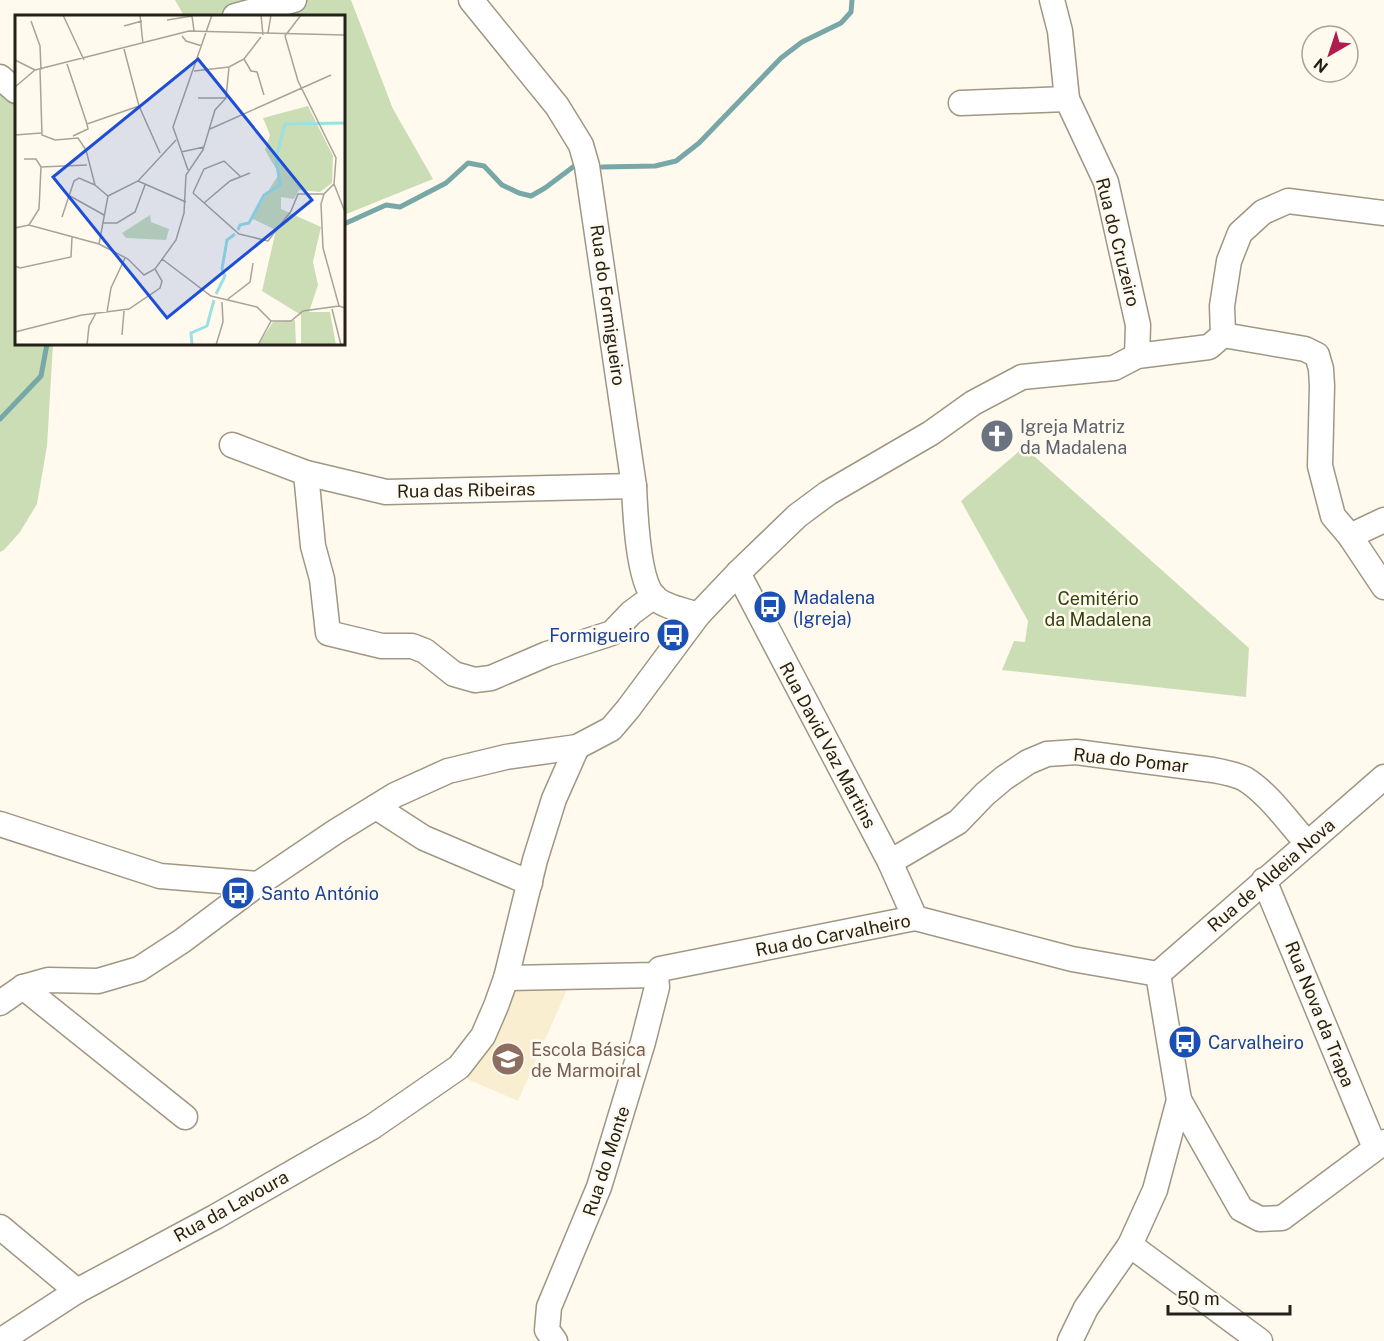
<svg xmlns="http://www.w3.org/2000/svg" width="1384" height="1341" font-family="'Public Sans',sans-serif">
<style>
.built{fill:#faeed1}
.green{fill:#cbddb5}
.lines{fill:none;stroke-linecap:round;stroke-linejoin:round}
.stream{stroke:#77a7a6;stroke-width:5}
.minor-casing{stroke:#9e9783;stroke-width:27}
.minor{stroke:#fff;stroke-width:24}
.labels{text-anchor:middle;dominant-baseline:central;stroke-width:5;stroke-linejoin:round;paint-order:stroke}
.street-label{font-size:18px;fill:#242119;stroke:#fffaed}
.worship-label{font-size:18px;fill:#5b616d;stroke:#fffaed;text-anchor:start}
.transit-label{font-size:18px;fill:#164399;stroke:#fffaed;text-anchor:start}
.park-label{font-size:18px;fill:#314410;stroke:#fffaed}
.education-label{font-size:18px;fill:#785e54;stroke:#fffaed;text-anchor:start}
.inset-river{fill:none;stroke:#9be0e2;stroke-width:3}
.inset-road{fill:none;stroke:#a7a398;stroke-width:1.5}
.view{fill:#1d4ed8;fill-opacity:0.15;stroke:#1d4ed8;stroke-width:3}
.inset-edge{fill:none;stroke:#242119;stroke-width:3}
</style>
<rect width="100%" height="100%" fill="#fffaed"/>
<path class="built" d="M513,980l57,3 -52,118 -51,-22 26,-39z"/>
<g class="green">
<path d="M175,0h176l42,109 40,70 -89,36v-199h-160z"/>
<path d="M0,89l16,14v241h37l-6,102 -10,58 -17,28 -16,18 -4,2z"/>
<path d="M1024,447l225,201 -3,49 -244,-27 12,-29 11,1 3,-21 -67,-120z"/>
</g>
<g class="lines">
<g class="stream">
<path d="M602,167l53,-1 21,-5 23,-18 82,-85 21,-16 39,-19 10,-11 1,-12"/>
<path d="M344,224l42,-19 14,2 46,-24 22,-20 16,3 18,19 17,8 12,3 14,-8 32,-24"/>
<path d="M0,419l41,-43 6,-32"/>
</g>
<g class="minor-casing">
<g id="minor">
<path d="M471,0l86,106 24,39 6,21 47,320c1,24 4,94 20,111 10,10 30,13 44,18"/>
<path d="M1052,0l8,31 7,68 39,83 32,143 -1,31"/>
<path d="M235,16l59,-16"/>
<path d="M0,77l16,14"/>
<path d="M961,103l106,-4"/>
<path d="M1223,335l-1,-29 7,-45 11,-28 23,-21 25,-11 96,12"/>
<path d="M232,445l74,28 80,19 248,-6"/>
<path d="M306,473l7,73 9,33 6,54 54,13h30l13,5 29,23 21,6 16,-2 56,-24 65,-21 19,-20 23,-17"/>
<path d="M1350,536l34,-16"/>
<path d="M738,573l152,289 25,56"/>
<path d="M376,807l48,31 106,45"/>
<path d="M0,824l160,52 98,8"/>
<path d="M890,862l68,-40 27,-28 19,-16 24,-16 19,-8 29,-2 137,18c11,2 22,4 32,9 24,15 43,43 62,64"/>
<path d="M1264,880l111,268"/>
<path d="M1158,974l226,-197"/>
<path d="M506,978l150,-3 4,-6 255,-51 157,41 86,15"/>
<path d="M23,987l162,130"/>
<path d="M0,1003l23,-16 25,-7 50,1 41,-12 43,-28 76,-57 77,-52 60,-37 53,-24 58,-14 71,-10 34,-18 17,-20 70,-94 40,-42 59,-57 31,-23 103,-60 42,-30 49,-26 92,-9 23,-12 72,-9 14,-12 82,14 12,6 4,14 1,17 -2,80 13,50 17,20 34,51"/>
<path d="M1179,1100l62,109 19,10 22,-1 102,-76"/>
<path d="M0,1227l77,64"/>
<path d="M1130,1245l130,96"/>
<path d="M0,1341l77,-50 138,-74 157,-90 87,-60 24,-31 13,-30 10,-28 29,-118 19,-61 23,-52"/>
<path d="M555,1341l-8,-11 2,-23 50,-120 44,-145 14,-55 -1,-12"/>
<path d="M1070,1341l16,-33 44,-63 25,-55 24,-90 -21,-126"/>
</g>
</g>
<use href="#minor" class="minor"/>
</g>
<defs>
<g id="church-disc" transform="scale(1.725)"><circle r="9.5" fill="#6b7280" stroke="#fffaed"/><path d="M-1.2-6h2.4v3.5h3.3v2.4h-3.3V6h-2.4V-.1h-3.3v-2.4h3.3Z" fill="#fff"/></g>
<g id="bus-disc" transform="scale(1.725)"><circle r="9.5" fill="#1a4fb4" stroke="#fffaed"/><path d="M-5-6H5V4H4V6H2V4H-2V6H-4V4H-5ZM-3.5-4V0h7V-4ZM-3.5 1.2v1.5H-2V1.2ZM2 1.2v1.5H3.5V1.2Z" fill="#fff"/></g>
<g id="school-disc" transform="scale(1.725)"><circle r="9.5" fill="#8d6e63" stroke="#fffaed"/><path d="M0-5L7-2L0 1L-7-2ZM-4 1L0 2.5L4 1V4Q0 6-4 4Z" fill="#fff"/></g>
</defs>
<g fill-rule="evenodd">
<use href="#church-disc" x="997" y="436"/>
<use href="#bus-disc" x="770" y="607"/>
<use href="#bus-disc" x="673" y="635"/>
<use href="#bus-disc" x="238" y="893"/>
<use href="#bus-disc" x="1185" y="1042"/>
<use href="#school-disc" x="508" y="1059"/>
</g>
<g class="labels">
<g class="street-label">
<text transform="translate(1118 242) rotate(76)">Rua do Cruzeiro</text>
<text transform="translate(608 305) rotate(82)">Rua do Formigueiro</text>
<text transform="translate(466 490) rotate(-1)">Rua das Ribeiras</text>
<text transform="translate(828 745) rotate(62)">Rua David Vaz Martins</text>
<text transform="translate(1131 760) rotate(6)">Rua do Pomar</text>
<text transform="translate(1271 875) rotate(-41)">Rua de Aldeia Nova</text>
<text transform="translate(833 935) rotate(-11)">Rua do Carvalheiro</text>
<text transform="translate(1320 1014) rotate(68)">Rua Nova da Trapa</text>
<text transform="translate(606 1161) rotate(-72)">Rua do Monte</text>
<text transform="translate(231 1206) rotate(-29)">Rua da Lavoura</text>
</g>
<g class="worship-label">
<text x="1020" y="426">Igreja Matriz<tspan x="1020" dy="21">da Madalena</tspan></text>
</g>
<g class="transit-label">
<text x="793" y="597">Madalena<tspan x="793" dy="21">(Igreja)</tspan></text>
<text x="650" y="635" text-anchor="end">Formigueiro</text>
<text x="261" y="893">Santo António</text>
<text x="1208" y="1042">Carvalheiro</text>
</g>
<g class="park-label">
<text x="1098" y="598">Cemitério<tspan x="1098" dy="21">da Madalena</tspan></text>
</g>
<g class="education-label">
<text x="531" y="1049">Escola Básica<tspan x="531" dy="21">de Marmoiral</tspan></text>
</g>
</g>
<g transform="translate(15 15)">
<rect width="330" height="330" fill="#fffaed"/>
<path d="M293,91l25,50 -1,27 -12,9 -21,-2 -5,9 -13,-2v12l40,18 -8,35 5,23 -9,27h21l6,33h-35v-30l-39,-24 14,-61 -25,-12 28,-44 -14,-24 5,-15 -7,-17zM135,200l1,7 18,7 -3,11 -40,-2 -4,-5zM280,305l1,25h-38l15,-23z" fill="#cbddb5"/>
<path class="inset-river" d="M223,215l2,-5 9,-2 15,-28 16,-10 -4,-27 9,-34 60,-1M201,279l9,-18 -3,-7 5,-29 8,-6M177,330l-1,-12 16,-7 7,-26"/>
<path class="inset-road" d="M48,0l21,45M125,0l3,29M246,0l2,20M286,0l-16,21 13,45 38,77 -2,26 11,28M152,5l25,-4 2,15M16,6l9,25 1,24M109,11l18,-5M253,18l3,-18M167,21l4,5 16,5M109,34l15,57 21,47M229,44l7,12 6,1 7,23M0,45l20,10M52,49l20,60M20,55l154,-39 156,4M25,55l2,65 13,5 23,-2 8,12 9,35 13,11M179,56l35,-4 15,-8 17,-22M0,72l20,-17M183,83h28M195,114l121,-54M0,120l26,-2M58,121l15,-7 -1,-5 52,-18M166,137l23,-5M9,144h12l5,8 46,-2M173,155l-15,-43 39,-112M123,166l48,21M319,169l-10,10 -3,10 2,44 16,58 6,2M178,178l46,41 29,7 23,-30 7,-17h26M178,178l11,-24 20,-8 16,15M55,181l34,19M93,181l30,-15 38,-41M189,188l26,-22 20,-8M47,202l12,-36 5,-3 16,7M88,208h14l18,-11 10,-27M14,210l10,-16 2,-42M0,213l14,-3 70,19 29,15 16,16 11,-6 21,-29 8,-27 2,-38 17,-25 12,-40 11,-12 3,-31M84,229l9,-48M147,244l49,37 46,11 14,14M0,251l5,2 51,-11 1,-20M213,284l22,-17 3,-19M317,294l9,36M92,297l4,-24 14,-30M256,306h20l12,-10 36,-5M0,317l67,-17 47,-6 31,-21 2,-7 -7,-12M107,320l2,-24M72,330l2,-19 7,-13M201,330l7,-23 -1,-20M243,330l13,-24"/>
<path class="view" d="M183,44l114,141 -145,118 -114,-141z"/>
<rect width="330" height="330" class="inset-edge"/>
</g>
<g transform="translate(1330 54) rotate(219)"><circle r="28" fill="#fffaed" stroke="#a7a398" stroke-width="1.5"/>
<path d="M0-4.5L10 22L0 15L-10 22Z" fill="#ae1d4f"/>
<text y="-9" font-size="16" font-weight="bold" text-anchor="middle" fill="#242119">N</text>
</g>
<path d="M1168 1305v9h122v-9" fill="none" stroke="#242119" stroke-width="3"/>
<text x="1177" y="1305" font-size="18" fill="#242119" stroke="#fffaed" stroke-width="4.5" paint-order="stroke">50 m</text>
</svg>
